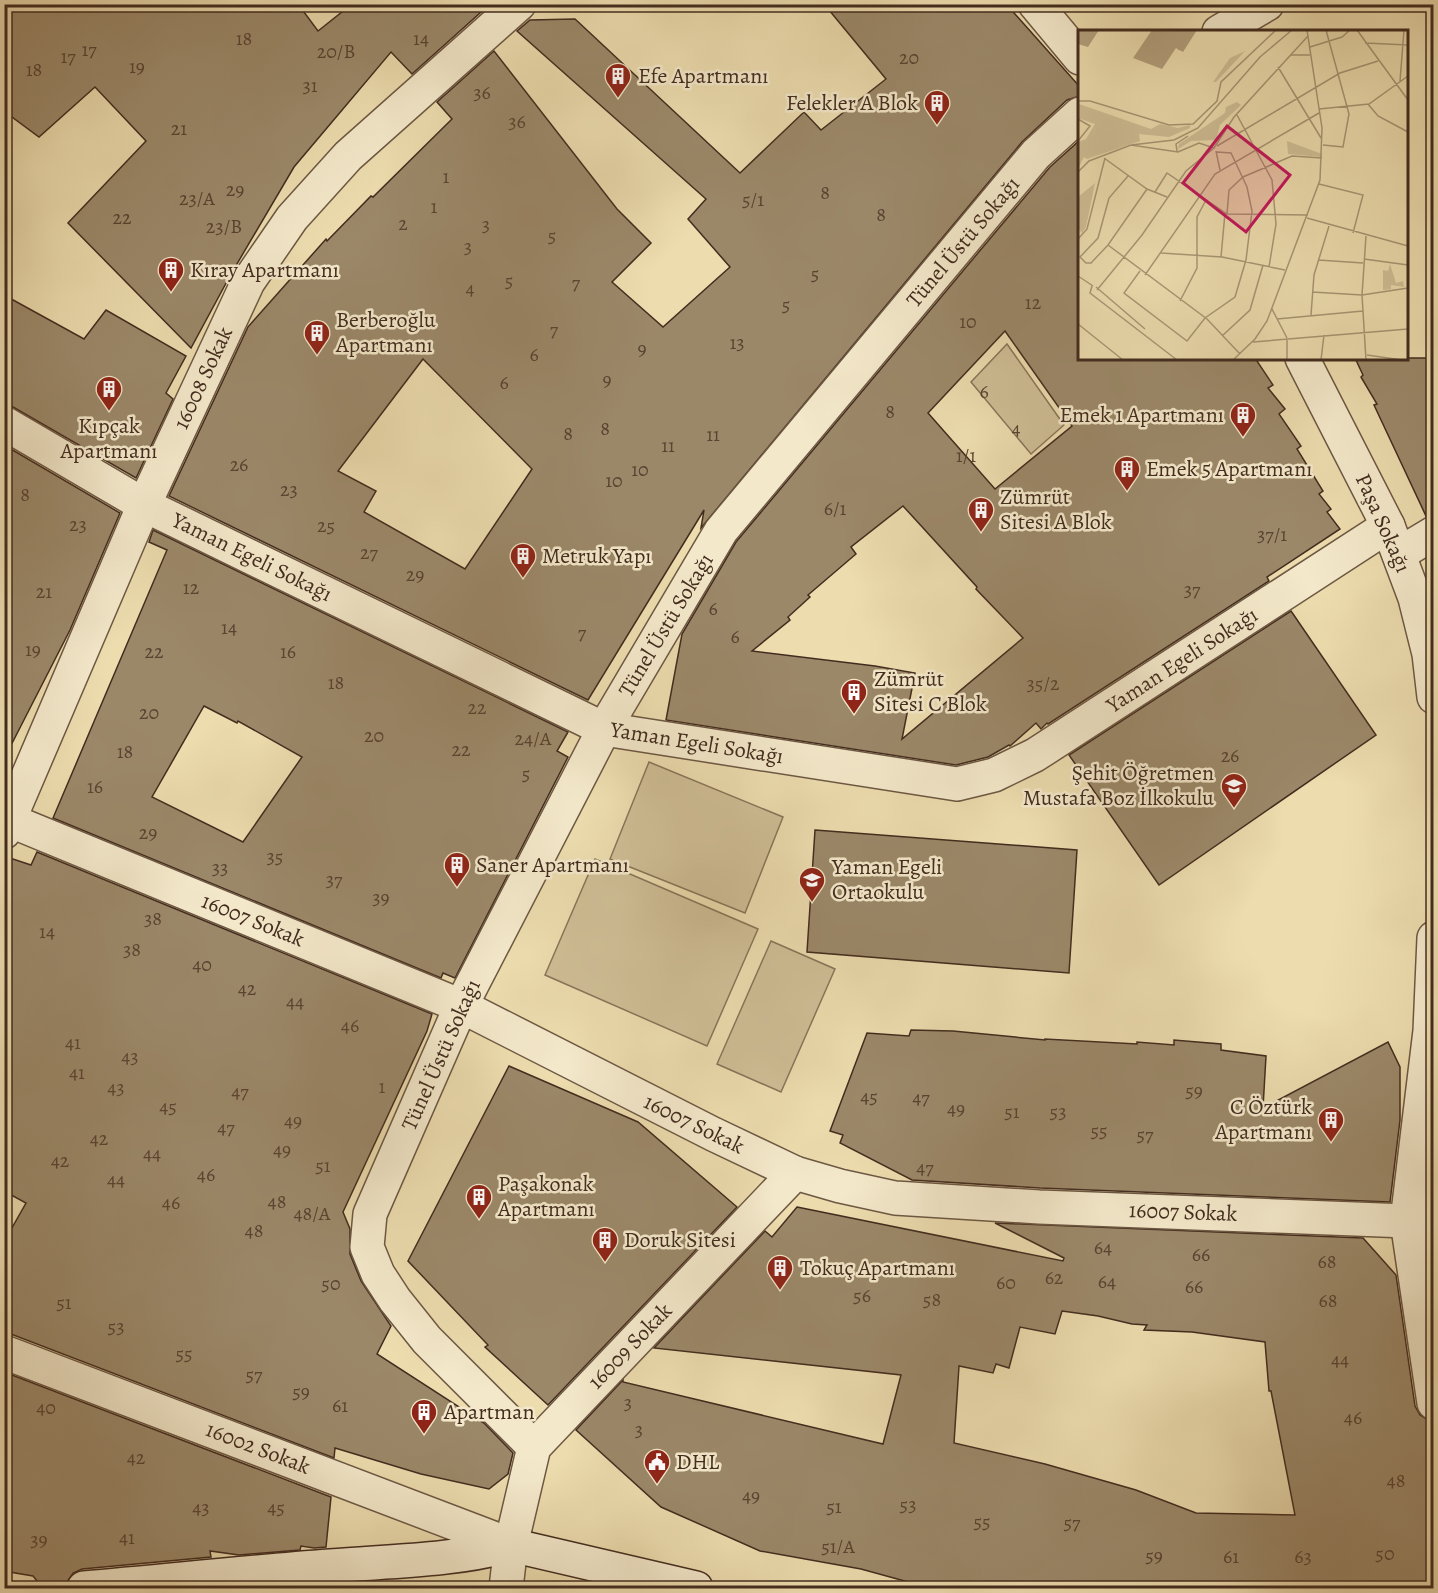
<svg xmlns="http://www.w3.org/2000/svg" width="1438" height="1593" font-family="Alegreya,serif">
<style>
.green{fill:#cfbe96;stroke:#89755a;stroke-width:1.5}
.building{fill:#9b8869;stroke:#432c1f;stroke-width:1.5;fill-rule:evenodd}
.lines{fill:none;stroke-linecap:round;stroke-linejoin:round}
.minor-casing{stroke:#6d5843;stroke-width:36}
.secondary-casing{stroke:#432c1f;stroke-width:36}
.minor{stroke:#f3e8ca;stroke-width:33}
.secondary{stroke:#f3e8ca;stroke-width:33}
.labels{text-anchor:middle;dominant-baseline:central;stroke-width:5;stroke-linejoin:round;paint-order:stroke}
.number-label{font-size:20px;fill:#594332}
.poi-label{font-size:22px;fill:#432c1f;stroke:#f3e8ca;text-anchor:start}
.street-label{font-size:22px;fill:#432c1f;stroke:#f3e8ca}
.inset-river{fill:none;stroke:#b3a07d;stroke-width:3}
.inset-road{fill:none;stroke:#a89675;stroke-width:1.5}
.view{fill:#c2185b;fill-opacity:0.15;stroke:#c2185b;stroke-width:3}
.inset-edge{fill:none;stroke:#432c1f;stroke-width:3}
</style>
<rect width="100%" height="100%" fill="#ecdcae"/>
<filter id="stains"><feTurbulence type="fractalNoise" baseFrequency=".00333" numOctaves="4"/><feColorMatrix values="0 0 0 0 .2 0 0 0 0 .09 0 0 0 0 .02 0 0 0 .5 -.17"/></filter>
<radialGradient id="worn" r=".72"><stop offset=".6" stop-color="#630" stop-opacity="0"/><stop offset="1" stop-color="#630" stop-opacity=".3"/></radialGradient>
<g class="green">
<path d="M1007,344l57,81 -33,29 -60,-72z"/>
<path d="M649,762l134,55 -38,96 -135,-54z"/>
<path d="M595,859l163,70 -51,117 -162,-71z"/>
<path d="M771,941l64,28 -54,123 -64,-28z"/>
</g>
<g class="building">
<path d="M4,4h294l20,27 34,-27h138l-78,70 -21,-22 -97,115 -63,107 -40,74 -123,-125 78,-82 -51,-54 -56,50 -35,-26z"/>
<path d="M824,4h182l74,83v9l-13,4 -45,42 -321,386 3,-18 -116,190 -419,-204 79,-169 78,-88 1,2 44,-45 2,1 79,-78 -15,-17 57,-51 123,158 34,34 -39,39 51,45 67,-60 -42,-48 18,-20 -189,-168 13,-11 45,-1 165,154 64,-61 17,18 65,-51zM423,359l109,110 -67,100 -101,-57 12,-21 -38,-20z"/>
<path d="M1080,140v218h175l18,27 -5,3 17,21 -6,5 22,32 -4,3 26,42 -4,3 12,15 -4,3 13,17 -73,48 2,4 -221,143 -1,-1 -6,6 -5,-6 -26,23 -1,-1 -21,12 -32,8 -290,-45 16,-86 54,-92 314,-375zM1005,331l67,95 -77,63 -67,-76zM903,506l74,81 -1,2 47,49 -121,101 13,-66 -40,-7 -123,-15 38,-31 -2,-3 22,-20 -2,-2 48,-41 -5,-7z"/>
<path d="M4,295l80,44 22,-29 80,46 -20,37 7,6 -37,79 -123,-71 -9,-3z"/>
<path d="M1355,358h79v156l-8,2 -52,-111 3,-1 -16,-27 2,-2z"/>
<path d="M4,445l116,68 -50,117 -66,129z"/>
<path d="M153,530l415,202 -11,19 11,6 -113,221 -12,-5 -2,5 -388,-160 114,-268 -18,-8zM204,706l33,17 1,-2 64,36 -59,85 -91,-45z"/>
<path d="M1291,611l85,124 -217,150 -90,-130z"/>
<path d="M815,830l262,20 -8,123 -262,-21z"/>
<path d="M37,852l395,162 -5,17 -84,181 7,17v25l11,27 30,45 -14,28 107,69 29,30 -5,21 -19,15 -68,-15 -86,-26 -1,10 -323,-124h-7v-92l22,-39 -22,-12v-335l27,9z"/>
<path d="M911,1030l42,1 92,9v-1l92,5v-2l37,3v-5l47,4v6l45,6 -3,52 125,-66 12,25v53l-10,82 -350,-14 -128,-8 -72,-37 3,-8 -13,-4 37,-98 42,3z"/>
<path d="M509,1066l129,56 99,85 -189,198 -63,-58 3,-2 -80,-84z"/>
<path d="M797,1207l266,54 1,-3 -69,-35 368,15 33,37 19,131 5,9 10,6 4,20v147h-504l-69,-19 -101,-18 -99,-44 -85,-77 47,-50v2l260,62 18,-69 -247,-27 111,-117 7,6zM1062,1311l36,5 34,8 15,1 -3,5 48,2 73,10 4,49h2l24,124 -99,-2 -60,-23 -91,-26 -91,-21 5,-77 34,7 3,-9 13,4 11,-41 35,7z"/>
<path d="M4,1372l327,125 -5,50 -12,1 -13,-2 -1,4 -61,5 -29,-4 1,6 -129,12 -9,4 -6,9 -12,2 -17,-2 -5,-6 -29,-5z"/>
</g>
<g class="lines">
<g class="minor-casing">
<g id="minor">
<path d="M1035,4l45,54"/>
<path d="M1219,32l48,-28"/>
<path d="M1302,358l86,168 27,72 14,56 5,43"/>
<path d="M4,423l140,82 460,224 353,55 37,-9 41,-20 353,-229"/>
<path d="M1399,554l35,-21"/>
<path d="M4,818l457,188 252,128 82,39 45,13 55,12 144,9 368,14 27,-2"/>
<path d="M4,832l140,-327 104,-223 44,-64 56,-62 171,-152"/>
<path d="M1434,938l-4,93 -23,190 27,182"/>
<path d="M4,1352l507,193"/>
<path d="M534,1447l-107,-107 -32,-40 -17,-26 -11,-27 3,-33 91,-208 143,-277 117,-198 315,-377 44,-40"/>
<path d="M506,1588l5,-43 23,-98 261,-274"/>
</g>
</g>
<g class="secondary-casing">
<path id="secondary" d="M84,1588c82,-7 164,-16 246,-22 60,-5 123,-5 181,-21l185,43"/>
</g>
<use href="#minor" class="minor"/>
<use href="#secondary" class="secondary"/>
</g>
<defs>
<g id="building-pin" transform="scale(1.35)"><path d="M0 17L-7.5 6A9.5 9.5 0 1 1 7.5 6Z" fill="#8f2418" stroke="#f3e8ca"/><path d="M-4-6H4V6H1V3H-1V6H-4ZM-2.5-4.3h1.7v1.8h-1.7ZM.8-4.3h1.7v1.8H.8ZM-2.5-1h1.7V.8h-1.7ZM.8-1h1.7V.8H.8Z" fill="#fff"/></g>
<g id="school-pin" transform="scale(1.35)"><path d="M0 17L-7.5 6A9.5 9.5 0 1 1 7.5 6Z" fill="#8f2418" stroke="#f3e8ca"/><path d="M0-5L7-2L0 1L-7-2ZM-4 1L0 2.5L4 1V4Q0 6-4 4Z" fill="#fff"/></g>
<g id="civic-pin" transform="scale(1.35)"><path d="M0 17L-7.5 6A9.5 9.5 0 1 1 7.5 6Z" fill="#8f2418" stroke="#f3e8ca"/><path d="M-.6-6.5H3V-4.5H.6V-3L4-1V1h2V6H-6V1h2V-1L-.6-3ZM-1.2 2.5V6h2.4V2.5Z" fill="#fff"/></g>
</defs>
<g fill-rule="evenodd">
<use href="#building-pin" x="618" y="76"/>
<use href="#building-pin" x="937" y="103"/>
<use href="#building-pin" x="171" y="270"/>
<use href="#building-pin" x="317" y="333"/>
<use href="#building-pin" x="109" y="389"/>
<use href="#building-pin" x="1243" y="415"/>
<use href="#building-pin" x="1127" y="469"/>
<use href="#building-pin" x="981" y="510"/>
<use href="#building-pin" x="523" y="556"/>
<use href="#building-pin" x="854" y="692"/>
<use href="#school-pin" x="1234" y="786"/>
<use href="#building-pin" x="457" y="865"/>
<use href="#school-pin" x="812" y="880"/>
<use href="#building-pin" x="1331" y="1120"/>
<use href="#building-pin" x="479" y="1197"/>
<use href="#building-pin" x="605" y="1240"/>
<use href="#building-pin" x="780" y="1268"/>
<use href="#building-pin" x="424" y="1412"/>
<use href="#civic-pin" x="657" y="1462"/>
</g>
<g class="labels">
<g class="number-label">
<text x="244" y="38">18</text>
<text x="421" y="38">14</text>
<text x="89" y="49">17</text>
<text x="336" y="51">20/B</text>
<text x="68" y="56">17</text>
<text x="909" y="57">20</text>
<text x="137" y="66">19</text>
<text x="34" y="69">18</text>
<text x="310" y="85">31</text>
<text x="482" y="92">36</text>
<text x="517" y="121">36</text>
<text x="179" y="128">21</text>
<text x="446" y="176">1</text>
<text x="235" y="189">29</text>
<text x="825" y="192">8</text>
<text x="197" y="198">23/A</text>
<text x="753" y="199">5/1</text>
<text x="434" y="206">1</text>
<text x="881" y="214">8</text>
<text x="122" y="217">22</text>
<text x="403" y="223">2</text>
<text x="486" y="224">3</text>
<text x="224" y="226">23/B</text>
<text x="552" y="235">5</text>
<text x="468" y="246">3</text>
<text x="815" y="273">5</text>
<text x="509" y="280">5</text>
<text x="576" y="282">7</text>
<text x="470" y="288">4</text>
<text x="1033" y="302">12</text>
<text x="786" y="304">5</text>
<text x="968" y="321">10</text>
<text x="554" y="329">7</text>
<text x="737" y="342">13</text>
<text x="642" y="348">9</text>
<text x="534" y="354">6</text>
<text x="607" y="379">9</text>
<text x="504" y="382">6</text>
<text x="984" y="391">6</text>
<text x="890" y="411">8</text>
<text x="605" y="428">8</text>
<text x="1016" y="428">4</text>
<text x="568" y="433">8</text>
<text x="713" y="434">11</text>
<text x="668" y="445">11</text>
<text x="966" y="455">1/1</text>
<text x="239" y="464">26</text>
<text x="640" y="469">10</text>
<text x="614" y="480">10</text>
<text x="289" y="489">23</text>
<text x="25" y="494">8</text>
<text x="835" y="508">6/1</text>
<text x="78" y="524">23</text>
<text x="326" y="525">25</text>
<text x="1272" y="534">37/1</text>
<text x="369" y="552">27</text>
<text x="415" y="574">29</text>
<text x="191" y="587">12</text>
<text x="1192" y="589">37</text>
<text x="44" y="591">21</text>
<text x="713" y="608">6</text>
<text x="229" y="627">14</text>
<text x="582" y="632">7</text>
<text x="735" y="636">6</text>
<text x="33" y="649">19</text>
<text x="154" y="651">22</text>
<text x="288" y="651">16</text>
<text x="336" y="682">18</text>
<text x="1043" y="683">35/2</text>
<text x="477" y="707">22</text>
<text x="149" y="712">20</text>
<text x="374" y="735">20</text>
<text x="533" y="738">24/A</text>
<text x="461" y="749">22</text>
<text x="125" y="751">18</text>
<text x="1230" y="755">26</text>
<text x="526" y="773">5</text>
<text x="95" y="786">16</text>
<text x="148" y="832">29</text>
<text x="275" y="856">35</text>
<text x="220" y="867">33</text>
<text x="334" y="879">37</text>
<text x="381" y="897">39</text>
<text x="153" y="918">38</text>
<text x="47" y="931">14</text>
<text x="132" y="949">38</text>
<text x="202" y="964">40</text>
<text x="247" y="988">42</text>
<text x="295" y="1001">44</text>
<text x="350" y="1025">46</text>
<text x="73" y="1042">41</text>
<text x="130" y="1056">43</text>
<text x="77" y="1072">41</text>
<text x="382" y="1086">1</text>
<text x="116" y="1087">43</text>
<text x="1194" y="1090">59</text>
<text x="240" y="1091">47</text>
<text x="869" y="1096">45</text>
<text x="921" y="1097">47</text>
<text x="168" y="1106">45</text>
<text x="956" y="1108">49</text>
<text x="1012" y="1111">51</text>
<text x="1058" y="1111">53</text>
<text x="293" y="1120">49</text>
<text x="226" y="1127">47</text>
<text x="1099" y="1130">55</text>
<text x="1145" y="1134">57</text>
<text x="99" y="1138">42</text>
<text x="282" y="1149">49</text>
<text x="152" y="1153">44</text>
<text x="60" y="1160">42</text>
<text x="323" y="1165">51</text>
<text x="925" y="1167">47</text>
<text x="206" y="1174">46</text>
<text x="116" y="1179">44</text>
<text x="277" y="1201">48</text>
<text x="171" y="1202">46</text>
<text x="312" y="1213">48/A</text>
<text x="254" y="1230">48</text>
<text x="1103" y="1247">64</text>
<text x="1201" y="1254">66</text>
<text x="1327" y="1261">68</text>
<text x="1054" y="1277">62</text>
<text x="1107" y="1281">64</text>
<text x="1006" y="1282">60</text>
<text x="331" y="1283">50</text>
<text x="1194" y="1286">66</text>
<text x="862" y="1295">56</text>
<text x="932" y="1299">58</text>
<text x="1328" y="1300">68</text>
<text x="64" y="1302">51</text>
<text x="116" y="1326">53</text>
<text x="184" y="1353">55</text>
<text x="1340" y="1359">44</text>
<text x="254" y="1374">57</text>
<text x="301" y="1391">59</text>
<text x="628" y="1402">3</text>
<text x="340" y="1405">61</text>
<text x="46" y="1407">40</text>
<text x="1353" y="1417">46</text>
<text x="639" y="1429">3</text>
<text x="136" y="1457">42</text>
<text x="1396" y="1480">48</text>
<text x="751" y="1495">49</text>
<text x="908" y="1504">53</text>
<text x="834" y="1506">51</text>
<text x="201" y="1507">43</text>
<text x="276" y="1507">45</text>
<text x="982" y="1521">55</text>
<text x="1072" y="1522">57</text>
<text x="127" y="1537">41</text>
<text x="39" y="1539">39</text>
<text x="838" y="1546">51/A</text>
<text x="1385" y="1553">50</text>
<text x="1154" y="1555">59</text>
<text x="1231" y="1556">61</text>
<text x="1303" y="1556">63</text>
</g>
<g class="poi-label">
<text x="638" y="76">Efe Apartmanı</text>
<text x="918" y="103" text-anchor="end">Felekler A Blok</text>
<text x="190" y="270">Kıray Apartmanı</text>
<text x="336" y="320">Berberoğlu<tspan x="336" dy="25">Apartmanı</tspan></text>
<text x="1224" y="415" text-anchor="end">Emek 1 Apartmanı</text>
<text x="109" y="426" text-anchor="middle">Kıpçak<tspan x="109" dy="25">Apartmanı</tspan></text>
<text x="1146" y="469">Emek 5 Apartmanı</text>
<text x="1000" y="497">Zümrüt<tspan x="1000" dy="25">Sitesi A Blok</tspan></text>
<text x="542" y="556">Metruk Yapı</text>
<text x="874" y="679">Zümrüt<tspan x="874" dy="25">Sitesi C Blok</tspan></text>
<text x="1214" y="773" text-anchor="end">Şehit Öğretmen<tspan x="1214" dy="25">Mustafa Boz İlkokulu</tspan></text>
<text x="476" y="865">Saner Apartmanı</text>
<text x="832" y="867">Yaman Egeli<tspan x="832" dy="25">Ortaokulu</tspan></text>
<text x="1312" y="1107" text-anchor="end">C Öztürk<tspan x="1312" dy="25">Apartmanı</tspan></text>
<text x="498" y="1184">Paşakonak<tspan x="498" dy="25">Apartmanı</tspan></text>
<text x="624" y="1240">Doruk Sitesi</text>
<text x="800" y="1268">Tokuç Apartmanı</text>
<text x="444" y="1412">Apartman</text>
<text x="676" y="1462">DHL</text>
</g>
<g class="street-label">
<text transform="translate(963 242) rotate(-50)">Tünel Üstü Sokağı</text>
<text transform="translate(203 378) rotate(-65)">16008 Sokak</text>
<text transform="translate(1383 523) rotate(66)">Paşa Sokağı</text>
<text transform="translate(252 557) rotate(26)">Yaman Egeli Sokağı</text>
<text transform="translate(666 625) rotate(-59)">Tünel Üstü Sokağı</text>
<text transform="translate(1182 660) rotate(-33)">Yaman Egeli Sokağı</text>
<text transform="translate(697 743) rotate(9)">Yaman Egeli Sokağı</text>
<text transform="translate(253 920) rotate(22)">16007 Sokak</text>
<text transform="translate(441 1055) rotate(-66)">Tünel Üstü Sokağı</text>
<text transform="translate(694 1124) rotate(26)">16007 Sokak</text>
<text transform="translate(1183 1212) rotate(2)">16007 Sokak</text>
<text transform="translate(630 1346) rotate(-46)">16009 Sokak</text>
<text transform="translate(258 1448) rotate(21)">16002 Sokak</text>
</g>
</g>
<g transform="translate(1078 30)">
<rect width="330" height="330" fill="#ecdcae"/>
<path d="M167,21l-29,31h-3l17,-24zM159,72l4,3 -21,20 -4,15 -25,1 -13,8 1,-5 46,-31 1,-6zM1,74l72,25 9,-5 18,4 12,-3v3l-21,9 -30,-3 1,7 -53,18 -3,-2 -6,12v-27l8,-3 9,-15 -17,-6zM209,111l35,13v3l-34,-3zM17,153l-9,44 -4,6 -4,-4v-32zM312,234l6,19 7,-2 1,6 -13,-2v4l-8,1v-20l5,1z" fill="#cfbe96"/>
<path d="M0,0h21l-11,17 -10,-3zM74,0h45l-14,22 -7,-4 -14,21 -29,-11z" fill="#b3a07d"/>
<path class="inset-river" d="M101,20l8,-20"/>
<path class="inset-road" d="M279,0l51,70M287,13l43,2M232,17l32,-10 8,-7M213,25h19M200,37l43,71M322,51l4,-51M0,71h12l79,24 24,-1 24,-23 4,-19 55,-52M290,74l10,12 30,16M241,79l50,-5 39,-28M159,85l35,65 4,44 -7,43M0,89l12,7 -12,15M53,115l43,-5 24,-12 62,-71 32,-27M245,115l20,2 6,-33 -23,-84M139,116l123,-73 38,-12M99,121l-1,-7 12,-8M138,121l4,19M26,128l43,31 20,8M0,142l11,-11 42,-16 47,7 21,-9 15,5M50,146l-19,22 -11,40 -18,19 6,6h5l17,-18 39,-56M241,154l44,11 -10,38M77,162l12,-19 60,41 81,1M149,184l2,-24 14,-13 49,-21 30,2M229,188l101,28M288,206l-4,59 4,65M0,209l9,-10 18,-71M30,215l99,74 33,35M83,223l61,4 63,13M143,227l4,-44M286,229l44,6M240,230l45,3M62,241l-16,22 63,48 18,-23 30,-21 11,-37 6,-49 -5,-24 -16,-34 -14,-1M67,245l70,-101 104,-61M0,246l15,10M14,256l-2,7 87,67M18,257l49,42M19,260l45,-55 44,-64 28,-23 20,-31 74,-81M234,262l50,3 46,-7M102,271l17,-33v-51l9,-17M194,279l15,29M233,285l3,-40 15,-49M199,289l86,-8M0,294l45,36M144,306l28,-26 13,-45M175,312l155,-13M289,325l35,5M155,330l22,-21 12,-18 53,-141 2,-52 -15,-98M209,330v-20M243,330l3,-25"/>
<path class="view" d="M149,96l63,49 -44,57 -63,-49z"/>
<rect width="330" height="330" class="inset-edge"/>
</g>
<rect width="1438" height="1593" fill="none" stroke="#ecdcae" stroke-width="24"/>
<rect x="6" y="6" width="1426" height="1581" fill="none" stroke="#432c1f" stroke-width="3"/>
<rect x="12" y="12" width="1414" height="1569" fill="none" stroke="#432c1f" stroke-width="1.5"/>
<rect width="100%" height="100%" filter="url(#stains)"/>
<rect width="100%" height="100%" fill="url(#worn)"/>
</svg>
